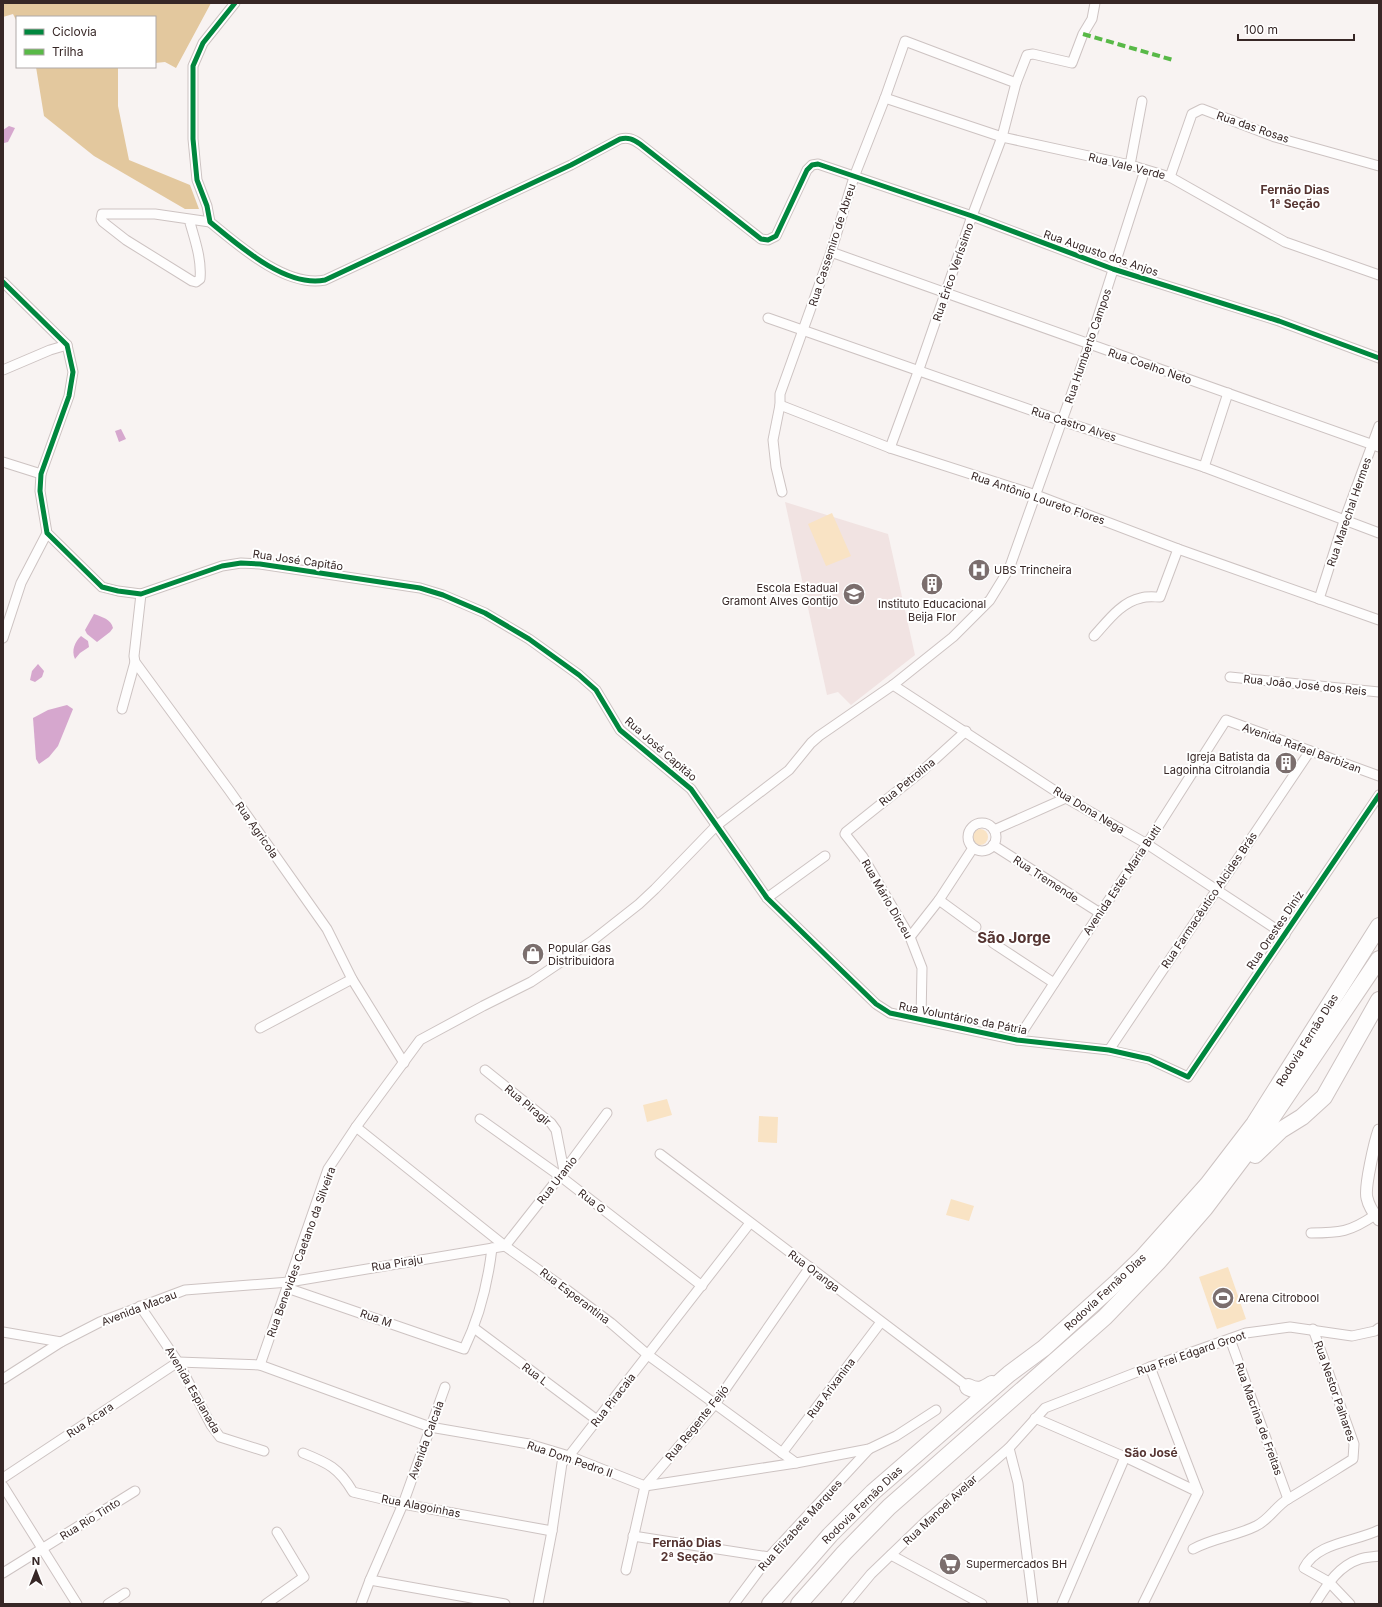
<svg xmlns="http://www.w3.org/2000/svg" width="1382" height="1607" font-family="Inter,sans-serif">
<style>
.built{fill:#f1e3e2}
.green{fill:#f9e3c4}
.forest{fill:#e3c89e}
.water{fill:#d6a7ce}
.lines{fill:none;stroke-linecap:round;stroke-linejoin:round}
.minor-casing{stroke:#cdc3c2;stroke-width:11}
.tertiary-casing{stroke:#cdc3c2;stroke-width:13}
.motorway-casing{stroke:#cdc3c2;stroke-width:18}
.minor{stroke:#fefdfd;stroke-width:9}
.tertiary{stroke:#fefdfd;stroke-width:11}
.motorway{stroke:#fefdfd;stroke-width:16}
.quiet{stroke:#58b947;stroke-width:4;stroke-dasharray:8 4;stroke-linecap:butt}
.cycleway-casing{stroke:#fff;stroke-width:8}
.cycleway{stroke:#00873e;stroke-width:5}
.labels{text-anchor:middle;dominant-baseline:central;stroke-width:4;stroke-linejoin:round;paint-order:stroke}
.street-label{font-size:11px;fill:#372726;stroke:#fff}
.poi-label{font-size:11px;fill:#372726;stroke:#fff;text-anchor:start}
.neighbourhood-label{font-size:12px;font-weight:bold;fill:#553431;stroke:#fff}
.district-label{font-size:15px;font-weight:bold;fill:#553431;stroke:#fff}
</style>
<rect width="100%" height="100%" fill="#f8f3f2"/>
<path class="built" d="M785,502l103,32 27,121 -64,50 -13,-13 -11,3z"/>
<g class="green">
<path d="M832,513l19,43 -25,10 -18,-42z"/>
<circle cx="980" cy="837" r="8"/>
<path d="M667,1099l5,16 -25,7 -4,-17z"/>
<path d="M759,1116l19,1 -1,26 -19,-1z"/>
<path d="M951,1199l23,7 -5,15 -23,-6z"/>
<path d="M1228,1267l18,52 -29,10 -18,-52z"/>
</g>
<g class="forest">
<path d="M3,3h208l-35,65 -11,-6 -10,1v-46h-138v5l-4,-8 -10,3z"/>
<path d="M36,67h88l-6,1v38l11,54 61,25 9,24h-14l-91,-53 -50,-40z"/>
</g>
<g class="water">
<path d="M9,126l6,2 -7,14 -4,1 -1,-13z"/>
<path d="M121,429l5,10 -7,3 -4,-11z"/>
<path d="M94,614c8,3 17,5 19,14l-3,4 -13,10 -10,-8 -2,-4z"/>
<path d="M81,636l7,5 1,6 -9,6 -5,6c-4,-9 0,-17 6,-23z"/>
<path d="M38,664l6,7 -2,6 -7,5 -5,-2 2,-9z"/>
<path d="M67,705l6,4 -15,37 -9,11 -10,7 -3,-5 -3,-41 15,-8z"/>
</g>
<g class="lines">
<g class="minor-casing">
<g id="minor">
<path d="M235,3l-32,40 -10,23v73l4,41 10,26 3,16c28,23 76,66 115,58l246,-115 49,-26c8,-2 13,0 20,5l121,95 7,1 8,-4 31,-66 5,-5 6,-1 154,52 141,53 166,52 100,37"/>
<path d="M885,98l117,39 128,28 40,12 115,65 94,33"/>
<path d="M1130,165l12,-64"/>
<path d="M1170,177l22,-63 10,-5 73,28 104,29"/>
<path d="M189,219c5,19 13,39 11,60l-4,3 -4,-1 -66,-41 -23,-18 -2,-3 1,-5h53l55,8"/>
<path d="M831,252l548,195"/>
<path d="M3,282l64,63 6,27 -4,24 -28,78 -1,17 7,42 55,54 16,4 23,3 81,-28 19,-3 19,1 160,24 23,7 42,18 44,26 50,36 17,15 24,40 71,59 76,109 109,106 14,9 127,27 92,10 40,9 39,18 191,-282"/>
<path d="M768,318l294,103 142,46 175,66"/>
<path d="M3,370l47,-20 17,-5"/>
<path d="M780,405v-11l51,-142 23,-75 31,-79 20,-57 111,42"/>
<path d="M890,448l28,-76 54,-156 30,-79 14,-54 11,-28 6,-1 39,9 11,-29 9,-15 3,-16"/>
<path d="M3,462l38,12"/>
<path d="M1204,467l24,-74"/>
<path d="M782,492l-6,-25 -3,-27 7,-35 110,43 146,47 142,54 201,71"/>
<path d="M141,594l-7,62 1,6 94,128 98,139 25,50 52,84"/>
<path d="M1319,599l25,-78 35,-95"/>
<path d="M1094,636c13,-14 27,-34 47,-38 6,-2 13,-1 19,-1l18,-48"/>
<path d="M3,638l18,-55 26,-50"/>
<path d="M1230,677l149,15"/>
<path d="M893,685l173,113 81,46 138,91"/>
<path d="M122,709l13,-47"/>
<circle cx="982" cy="837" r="14"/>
<path d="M994,830l72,-32"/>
<path d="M993,845l107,68"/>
<path d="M767,898l58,-42"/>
<path d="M939,900l37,27"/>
<path d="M910,937l29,-37 34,-52"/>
<path d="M993,943l61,40"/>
<path d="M921,1019l1,-51 -12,-31 -47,-80 -18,-23 1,-2 75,-60 45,-41"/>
<path d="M260,1028l92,-49"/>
<path d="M1017,1040l83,-127 47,-69 79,-124 153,56"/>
<path d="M1109,1050l201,-299"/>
<path d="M485,1070l66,53 5,7 8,41"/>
<path d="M480,1119l80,57 142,110"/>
<path d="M356,1127l149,119 62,44 44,33 37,32 148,108"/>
<path d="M660,1154l308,233"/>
<path d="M1311,1233c29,0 39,-1 64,-18"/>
<path d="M287,1288l177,61c15,-31 24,-67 28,-101"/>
<path d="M140,1306l38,56 33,63 9,12 44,14"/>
<path d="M474,1328l123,92"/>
<path d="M3,1332l58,10"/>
<path d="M1230,1339l58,160"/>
<path d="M260,1365l68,-196 28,-42 64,-87 63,-34 48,-24 61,-41 47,-37 16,-15 61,-63 73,-56 22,-27 8,-7 74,-51 60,-48 37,-37 19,-31 80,-224 56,-175"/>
<path d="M3,1379l58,-37 39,-20 85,-32 104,-8 216,-36 59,-75 43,-58"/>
<path d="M1035,1418l90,39 73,35"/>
<path d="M1009,1448l9,35 15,121"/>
<path d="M303,1453c25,10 36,15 50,39l50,12 149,27"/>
<path d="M782,1453l99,-131"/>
<path d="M3,1478l175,-116 82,3 170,62 99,17 40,12 76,30 151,-23 73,-14 27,-13 40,-26"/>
<path d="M3,1486l74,118"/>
<path d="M633,1536l136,21"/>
<path d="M1193,1549c20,-11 43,-13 63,-23 13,-6 20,-20 32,-27 22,-13 44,-27 65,-40l1,-15 -41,-115"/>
<path d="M891,1555l91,49"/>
<path d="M626,1570l19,-84 70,-82 95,-137"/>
<path d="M3,1573l132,-82"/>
<path d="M370,1580l135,24"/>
<path d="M108,1604l17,-11"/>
<path d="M266,1604l38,-27 -27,-45"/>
<path d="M361,1604l9,-24 33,-76 42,-117"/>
<path d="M538,1604l14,-73 10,-68 7,-7 181,-233"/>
<path d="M734,1604l35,-47 100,-108"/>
<path d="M846,1604l25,-30 54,-52 84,-74 36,-40 105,-41 96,-34 44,-6 62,9 23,-5 4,-3"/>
<path d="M1062,1604l63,-147"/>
<path d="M1143,1604l55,-112 -48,-125"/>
<path d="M1315,1604c12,-19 23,-38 45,-45 6,-2 13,-2 19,-3"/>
<path d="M1350,1604l-21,-22 -25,-14c13,-26 51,-26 75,-38"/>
</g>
</g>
<g class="tertiary-casing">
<path id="tertiary" d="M1379,1130c-4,11 -15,58 -12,68 2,9 7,16 12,22"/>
</g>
<g class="motorway-casing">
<g id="motorway">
<path d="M1255,1155l26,-25 21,-13 22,-20 55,-97"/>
<path d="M968,1387c10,5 15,3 24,-3"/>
<path d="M770,1604l60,-69 43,-43 136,-118 35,-26 71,-64 27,-26 66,-74 46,-60 125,-198"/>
<path d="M799,1604l45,-51 45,-46 216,-190 53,-55 47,-54 58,-77 116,-172"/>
</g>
</g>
<use href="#minor" class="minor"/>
<use href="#tertiary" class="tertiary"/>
<use href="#motorway" class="motorway"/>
<path class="quiet" d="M1083,34l90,26"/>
<g class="cycleway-casing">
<g id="cycleway">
<path d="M235,3l-32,40 -10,23v73l4,41 10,26 3,16c28,23 76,66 115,58l246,-115 49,-26c8,-2 13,0 20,5l121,95 7,1 8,-4 31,-66 5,-5 6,-1 154,52 141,53 166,52 100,37"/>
<path d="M3,282l64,63 6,27 -4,24 -28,78 -1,17 7,42 55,54 16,4 23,3 81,-28 19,-3 19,1 160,24 23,7 42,18 44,26 50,36 17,15 24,40 71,59 76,109 109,106 14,9 127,27 92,10 40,9 39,18 191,-282"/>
</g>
</g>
<use href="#cycleway" class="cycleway"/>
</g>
<defs>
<g id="hospital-disc" transform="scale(1.15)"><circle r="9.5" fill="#7b6e6d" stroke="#fff"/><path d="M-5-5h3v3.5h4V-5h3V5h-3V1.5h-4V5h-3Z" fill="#fff"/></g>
<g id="building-disc" transform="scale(1.15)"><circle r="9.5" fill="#7b6e6d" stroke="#fff"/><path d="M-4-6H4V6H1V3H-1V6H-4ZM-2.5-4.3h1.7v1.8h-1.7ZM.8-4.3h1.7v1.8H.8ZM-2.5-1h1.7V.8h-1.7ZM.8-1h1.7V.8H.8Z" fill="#fff"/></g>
<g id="school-disc" transform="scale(1.15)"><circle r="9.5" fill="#7b6e6d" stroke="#fff"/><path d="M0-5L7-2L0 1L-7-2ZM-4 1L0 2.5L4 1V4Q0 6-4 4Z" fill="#fff"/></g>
<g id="shop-disc" transform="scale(1.15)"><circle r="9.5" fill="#7b6e6d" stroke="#fff"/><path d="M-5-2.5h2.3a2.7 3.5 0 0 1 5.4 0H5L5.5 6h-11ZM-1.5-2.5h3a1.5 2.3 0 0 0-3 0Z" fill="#fff"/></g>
<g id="stadium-disc" transform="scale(1.15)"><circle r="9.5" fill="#7b6e6d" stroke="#fff"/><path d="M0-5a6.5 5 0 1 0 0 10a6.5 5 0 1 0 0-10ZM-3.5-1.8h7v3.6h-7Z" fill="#fff"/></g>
<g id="supermarket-disc" transform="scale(1.15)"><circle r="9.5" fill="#7b6e6d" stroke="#fff"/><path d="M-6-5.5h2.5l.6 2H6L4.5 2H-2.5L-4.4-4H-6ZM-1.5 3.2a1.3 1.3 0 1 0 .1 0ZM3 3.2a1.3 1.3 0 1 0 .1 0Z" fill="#fff"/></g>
</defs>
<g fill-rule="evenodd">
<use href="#hospital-disc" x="979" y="570"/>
<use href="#building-disc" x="932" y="584"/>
<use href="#school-disc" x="854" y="594"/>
<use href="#building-disc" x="1286" y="763"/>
<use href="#shop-disc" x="533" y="954"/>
<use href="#stadium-disc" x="1223" y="1298"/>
<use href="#supermarket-disc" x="950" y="1564"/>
</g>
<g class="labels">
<g class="street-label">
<text transform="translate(1253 127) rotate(19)">Rua das Rosas</text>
<text transform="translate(1127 166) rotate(14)">Rua Vale Verde</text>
<text transform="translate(832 245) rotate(-72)">Rua Cassemiro de Abreu</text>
<text transform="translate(1101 253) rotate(19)">Rua Augusto dos Anjos</text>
<text transform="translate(953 272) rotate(-71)">Rua Érico Veríssimo</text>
<text transform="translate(1088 346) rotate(-71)">Rua Humberto Campos</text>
<text transform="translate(1150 366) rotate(19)">Rua Coelho Neto</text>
<text transform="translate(1074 424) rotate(18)">Rua Castro Alves</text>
<text transform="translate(1038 498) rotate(19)">Rua Antônio Loureto Flores</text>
<text transform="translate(1349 512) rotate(-71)">Rua Marechal Hermes</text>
<text transform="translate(298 560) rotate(8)">Rua José Capitão</text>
<text transform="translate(1305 685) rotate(6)">Rua João José dos Reis</text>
<text transform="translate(1302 748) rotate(20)">Avenida Rafael Barbizan</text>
<text transform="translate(661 749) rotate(41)">Rua José Capitão</text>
<text transform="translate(907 782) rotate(-39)">Rua Petrolina</text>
<text transform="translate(1089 810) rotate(31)">Rua Dona Nega</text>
<text transform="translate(257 830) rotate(55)">Rua Agricola</text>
<text transform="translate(1046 879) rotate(33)">Rua Tremende</text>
<text transform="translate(1122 880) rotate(-56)">Avenida Ester Maria Butti</text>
<text transform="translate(887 899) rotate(60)">Rua Mário Dirceu</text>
<text transform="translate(1209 900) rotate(-56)">Rua Farmacêutico Alcides Brás</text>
<text transform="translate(1275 930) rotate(-56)">Rua Orestes Diniz</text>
<text transform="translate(963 1018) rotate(11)">Rua Voluntários da Pátria</text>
<text transform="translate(1307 1040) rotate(-58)">Rodovia Fernão Dias</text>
<text transform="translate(528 1105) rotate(40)">Rua Piragir</text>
<text transform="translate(557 1180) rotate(-52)">Rua Uranio</text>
<text transform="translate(592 1201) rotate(38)">Rua G</text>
<text transform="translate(301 1252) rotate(-70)">Rua Benevides Caetano da Silveira</text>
<text transform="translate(397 1263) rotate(-9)">Rua Piraju</text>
<text transform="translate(814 1271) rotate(37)">Rua Oranga</text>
<text transform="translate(1105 1292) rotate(-43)">Rodovia Fernão Dias</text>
<text transform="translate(575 1296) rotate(37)">Rua Esperantina</text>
<text transform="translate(139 1308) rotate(-21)">Avenida Macau</text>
<text transform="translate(376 1318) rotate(19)">Rua M</text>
<text transform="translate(1191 1353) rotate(-19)">Rua Frei Edgard Groot</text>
<text transform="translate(535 1374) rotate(37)">Rua L</text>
<text transform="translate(831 1388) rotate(-53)">Rua Arixanina</text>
<text transform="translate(193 1390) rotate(60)">Avenida Esplanada</text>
<text transform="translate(1335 1391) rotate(71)">Rua Nestor Palhares</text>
<text transform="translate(613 1400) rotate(-52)">Rua Piracaia</text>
<text transform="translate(1259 1419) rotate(70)">Rua Macrina de Freitas</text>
<text transform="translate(90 1420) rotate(-34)">Rua Acara</text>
<text transform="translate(697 1423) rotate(-51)">Rua Regente Feijó</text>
<text transform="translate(426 1440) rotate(-70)">Avenida Calcaia</text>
<text transform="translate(570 1459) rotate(19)">Rua Dom Pedro II</text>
<text transform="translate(862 1505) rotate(-44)">Rodovia Fernão Dias</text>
<text transform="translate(421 1506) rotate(11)">Rua Alagoinhas</text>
<text transform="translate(940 1510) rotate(-43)">Rua Manoel Avelar</text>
<text transform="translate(90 1519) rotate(-32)">Rua Rio Tinto</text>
<text transform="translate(800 1525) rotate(-48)">Rua Elizabete Marques</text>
</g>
<g class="poi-label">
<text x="994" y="570">UBS Trincheira</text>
<text x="838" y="588" text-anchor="end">Escola Estadual<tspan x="838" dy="13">Gramont Alves Gontijo</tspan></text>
<text x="932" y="604" text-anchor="middle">Instituto Educacional<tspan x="932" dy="13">Beija Flor</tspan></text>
<text x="1270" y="757" text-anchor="end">Igreja Batista da<tspan x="1270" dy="13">Lagoinha Citrolandia</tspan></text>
<text x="548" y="948">Popular Gas<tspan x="548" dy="13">Distribuidora</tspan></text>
<text x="1238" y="1298">Arena Citrobool</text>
<text x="966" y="1564">Supermercados BH</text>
</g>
<g class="neighbourhood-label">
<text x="1295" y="189">Fernão Dias<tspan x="1295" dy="14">1ª Seção</tspan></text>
<text x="1151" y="1452">São José</text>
<text x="687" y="1542">Fernão Dias<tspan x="687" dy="14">2ª Seção</tspan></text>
</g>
<g class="district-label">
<text x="1014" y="937">São Jorge</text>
</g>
</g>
<rect width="1382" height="1607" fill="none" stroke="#372726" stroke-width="8"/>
<rect x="16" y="16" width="140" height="52" fill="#ffffff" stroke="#afa9a8"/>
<rect x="24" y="29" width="20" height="6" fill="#00873e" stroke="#afa9a8"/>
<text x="52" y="36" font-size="12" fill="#372726">Ciclovia</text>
<rect x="24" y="49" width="20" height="6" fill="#58b947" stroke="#afa9a8"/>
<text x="52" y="56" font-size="12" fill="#372726">Trilha</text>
<g transform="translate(36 1571)" stroke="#ffffff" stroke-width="3" paint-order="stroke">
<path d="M0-3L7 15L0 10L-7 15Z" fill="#372726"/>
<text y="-6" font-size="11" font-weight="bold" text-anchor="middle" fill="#372726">N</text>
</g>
<path d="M1238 34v6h116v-6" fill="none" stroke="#372726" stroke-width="2"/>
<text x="1244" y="34" font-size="12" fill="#372726" stroke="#ffffff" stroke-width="3" paint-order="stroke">100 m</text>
</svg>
